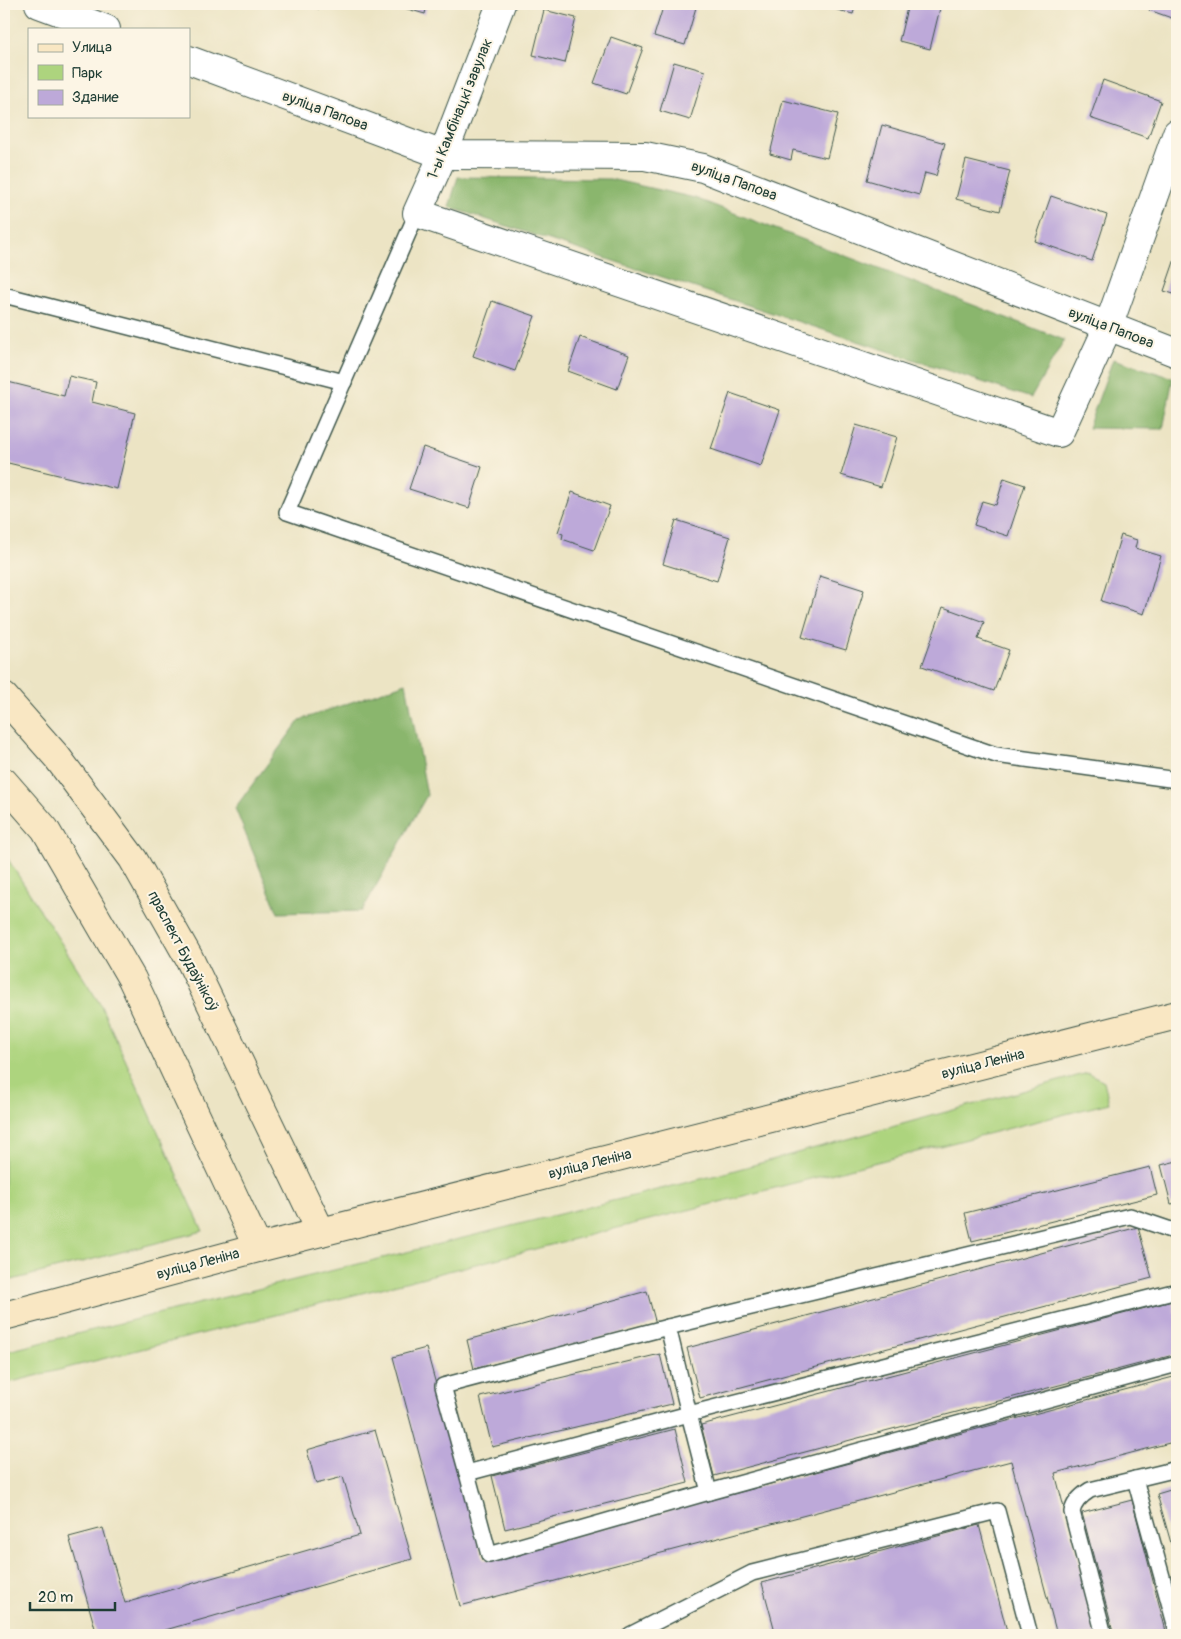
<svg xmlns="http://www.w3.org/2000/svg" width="1181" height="1639" font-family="Pangolin,sans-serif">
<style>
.green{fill:#add47e;stroke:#668859}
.forest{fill:#8ab66d;stroke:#547a50}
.building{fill:#bda9d9}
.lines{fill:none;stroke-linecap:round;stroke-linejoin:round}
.lane-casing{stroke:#3e564a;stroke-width:18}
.street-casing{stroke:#3e564a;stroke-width:30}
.secondary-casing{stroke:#3e564a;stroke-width:30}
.lane{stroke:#fff;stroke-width:15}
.street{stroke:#fff;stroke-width:28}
.secondary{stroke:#f9e7c3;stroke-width:28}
.labels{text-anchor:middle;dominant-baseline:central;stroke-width:4;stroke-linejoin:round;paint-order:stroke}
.street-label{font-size:15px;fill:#1f3d34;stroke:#fcf5e5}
</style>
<rect width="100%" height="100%" fill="#fcf5e5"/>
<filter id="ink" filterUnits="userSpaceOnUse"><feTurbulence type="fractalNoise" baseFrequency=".02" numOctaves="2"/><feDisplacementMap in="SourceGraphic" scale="10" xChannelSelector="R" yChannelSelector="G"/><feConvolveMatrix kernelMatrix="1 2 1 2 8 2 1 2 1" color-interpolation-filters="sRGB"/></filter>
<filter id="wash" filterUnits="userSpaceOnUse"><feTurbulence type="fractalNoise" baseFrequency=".0096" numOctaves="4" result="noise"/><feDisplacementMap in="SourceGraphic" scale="20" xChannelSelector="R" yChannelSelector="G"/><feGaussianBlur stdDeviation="1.12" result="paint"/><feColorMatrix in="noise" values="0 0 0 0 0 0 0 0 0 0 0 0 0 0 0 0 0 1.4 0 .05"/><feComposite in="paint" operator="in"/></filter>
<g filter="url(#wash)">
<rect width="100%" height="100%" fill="#ece4c4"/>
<g class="green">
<path d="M4,853l96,151 103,227 -199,51z"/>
<path d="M1088,1073l16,8 5,22 -1105,281v-32l713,-177z"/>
</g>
<g class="forest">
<path d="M458,177l152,2 85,19 369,142 -33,58 -582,-191z"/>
<path d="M1113,359l60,19 -10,51 -75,-1z"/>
<path d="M406,683l21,112 -65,116 -84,2 -43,-105 65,-88z"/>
</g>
<g id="blocks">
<g class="building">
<path d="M302,4h19l-2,5z"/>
<path d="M390,4h37l-2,10z"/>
<path d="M664,4h33l-12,41 -31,-9z"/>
<path d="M815,4h41l-3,10z"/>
<path d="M908,4h33l-11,45 -31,-8z"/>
<path d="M1151,4h26v16l-28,-10z"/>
<path d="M544,10l32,8 -11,45 -32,-8z"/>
<path d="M611,37l32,11 -17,46 -32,-11z"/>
<path d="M674,62l31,9 -15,49 -30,-9z"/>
<path d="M1103,80l58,21 -13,37 -58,-20z"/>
<path d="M783,100l55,14 -11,44 -34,-8 -2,10 -21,-6z"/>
<path d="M882,125l63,18 -9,33 -11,-3 -6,22 -52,-15z"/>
<path d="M966,160l44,11 -10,40 -44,-12z"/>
<path d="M1051,196l56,19 -15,46 -57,-20z"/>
<path d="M1177,253v42l-13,-4z"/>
<path d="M492,301l43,15 -20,55 -42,-15z"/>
<path d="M580,337l49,18 -12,34 -49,-18z"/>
<path d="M69,376l27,6 -4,20 43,11 -18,76 -113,-27v-81l60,15z"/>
<path d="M730,393l50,17 -19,56 -50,-17z"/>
<path d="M856,425l41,12 -16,50 -40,-12z"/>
<path d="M423,447l59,20 -13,41 -60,-19z"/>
<path d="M1004,478l21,7 -17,51 -34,-11 8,-24 14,4z"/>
<path d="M572,492l38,14 -16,44 -32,-11 1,-5 -5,-2z"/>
<path d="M676,520l54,17 -13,44 -54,-17z"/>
<path d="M1121,535l16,5 -2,8 26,8 -17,58 -43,-13z"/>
<path d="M820,576l44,14 -18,60 -44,-13z"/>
<path d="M943,607l41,15 -6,17 31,11 -15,41 -72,-25z"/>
<path d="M1177,1161v42l-6,1 -10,-39z"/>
<path d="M1150,1167l7,28 -185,46 -7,-28z"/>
<path d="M1138,1227l14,51 -452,120 -13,-50z"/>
<path d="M647,1291l9,33 -182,45 -7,-29z"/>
<path d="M1172,1301l5,19v34l-463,122 -13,-51z"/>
<path d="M426,1348l58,212 693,-184v65l-122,32 42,162h-40l-46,-174 -551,145 -67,-249z"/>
<path d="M660,1354l12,50 -180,43 -12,-50z"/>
<path d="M675,1429l13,54 -183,46 -13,-53z"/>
<path d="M375,1430l37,129 -264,76h-51l-28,-98 34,-9 22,75 235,-68 -17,-58 -27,7 -9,-34z"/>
<path d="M1177,1488v76l-20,-70z"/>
<path d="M1132,1500l35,135h-53l-32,-122z"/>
<path d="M979,1525l29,110h-232l-14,-52z"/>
</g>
</g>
</g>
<g filter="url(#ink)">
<use href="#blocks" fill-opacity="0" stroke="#3e564a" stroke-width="1"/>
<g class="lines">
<g class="lane-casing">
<g id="lane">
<path d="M417,213l-130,299 709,243 181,25"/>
<path d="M4,295l340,87"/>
<path d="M1177,1232l-47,-16 -462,111 21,87 488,-123"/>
<path d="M668,1327l-225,59 24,87 222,-59 20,78 468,-128"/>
<path d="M467,1473l22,82 220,-63"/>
<path d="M1135,1479l42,152"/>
<path d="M630,1635l122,-62 245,-62 33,124"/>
<path d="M1104,1635l-32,-123c2,-10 10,-17 18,-22l87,-21"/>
</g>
</g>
<g class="street-casing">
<g id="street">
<path d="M39,4l67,25"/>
<path d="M501,4l-58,151 -26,58 642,220 49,-106 69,-194"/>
<path d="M189,60l254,95 202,1 58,12 474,185"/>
</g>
</g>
<g class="secondary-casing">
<g id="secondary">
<path d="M4,697l53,60 76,102 56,99 132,274"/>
<path d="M4,782l41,47 87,150 126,269"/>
<path d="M4,1316l254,-68 919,-233"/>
</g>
</g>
<use href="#lane" class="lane"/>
<use href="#street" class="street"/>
<use href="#secondary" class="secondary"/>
</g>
</g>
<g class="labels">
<g class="street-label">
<text transform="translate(460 109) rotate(-68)">1-ы Камбінацкі завулак</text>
<text transform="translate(325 111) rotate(20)">вуліца Папова</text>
<text transform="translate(734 181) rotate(20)">вуліца Папова</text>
<text transform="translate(1111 328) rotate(21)">вуліца Папова</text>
<text transform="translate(183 951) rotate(62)">праспект Будаўнікоў</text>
<text transform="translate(983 1064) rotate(-14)">вуліца Леніна</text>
<text transform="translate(590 1164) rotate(-14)">вуліца Леніна</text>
<text transform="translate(198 1264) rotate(-15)">вуліца Леніна</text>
</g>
</g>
<rect width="1181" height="1639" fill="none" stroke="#fcf5e5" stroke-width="20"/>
<rect x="28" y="28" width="162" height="90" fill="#fcf5e5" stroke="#a4ab9e"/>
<rect x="38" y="44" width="25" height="8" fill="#f9e7c3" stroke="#a4ab9e"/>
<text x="72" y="52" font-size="15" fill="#1f3d34">Улица</text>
<rect x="38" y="65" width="25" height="15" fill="#add47e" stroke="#a4ab9e"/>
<text x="72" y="78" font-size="15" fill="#1f3d34">Парк</text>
<rect x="38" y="90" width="25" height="15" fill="#bda9d9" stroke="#a4ab9e"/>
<text x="72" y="102" font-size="15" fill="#1f3d34">Здание</text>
<path d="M30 1602v8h85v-8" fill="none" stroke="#1f3d34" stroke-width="2.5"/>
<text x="38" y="1602" font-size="15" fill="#1f3d34" stroke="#fcf5e5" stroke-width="4" paint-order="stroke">20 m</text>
</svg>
